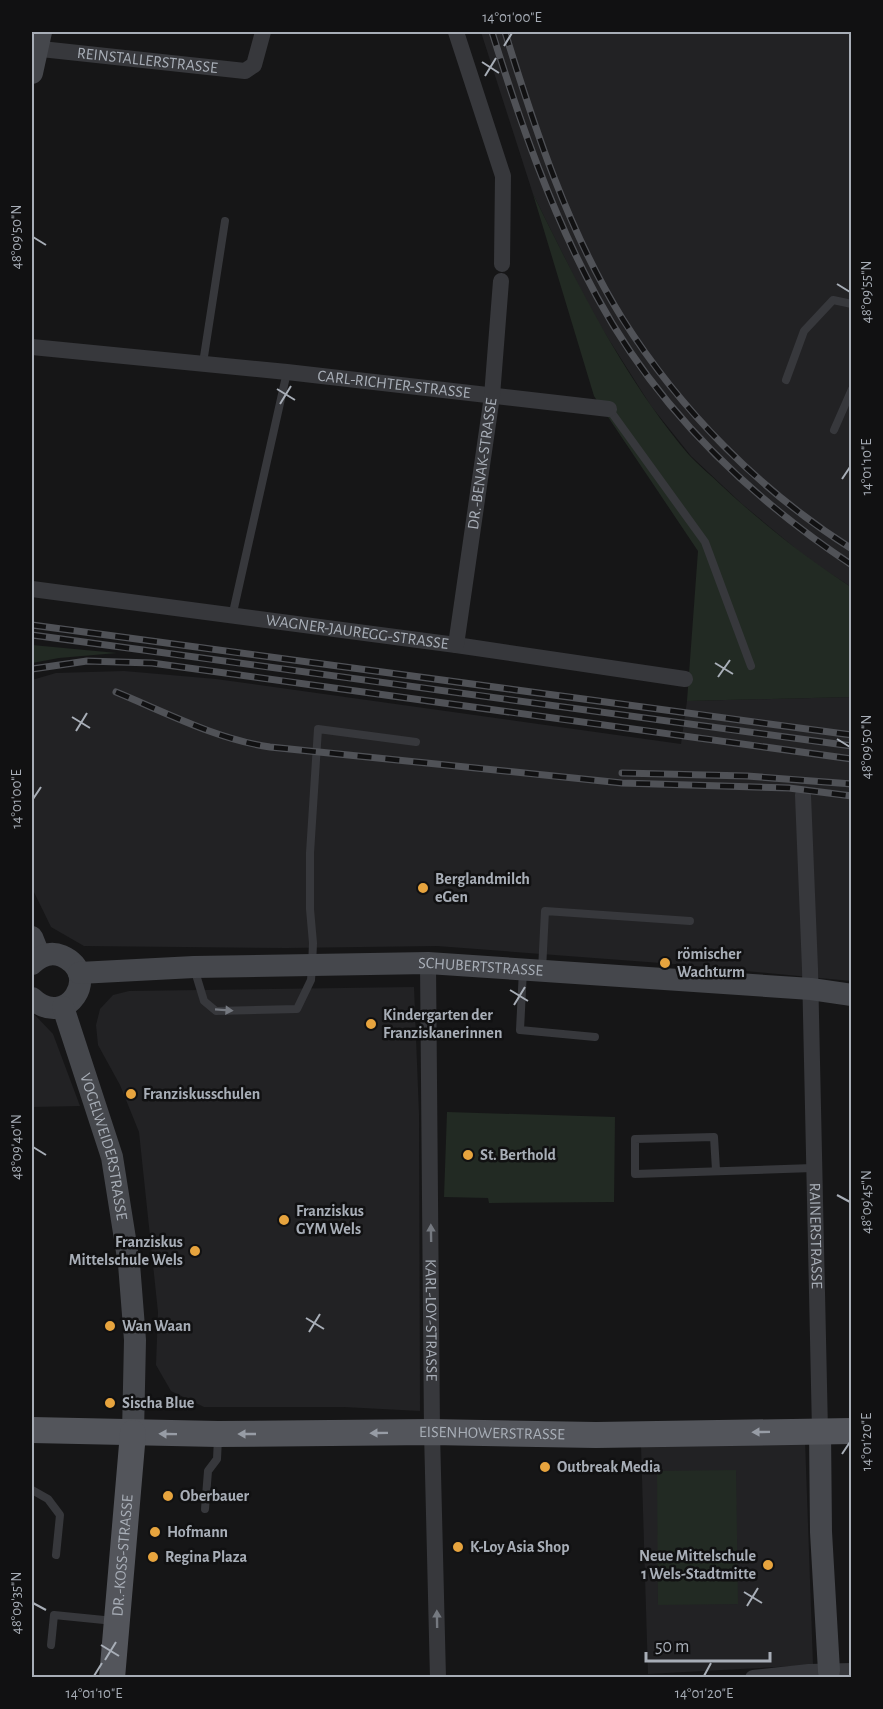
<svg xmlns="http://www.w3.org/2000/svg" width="883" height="1709" font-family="'Alegreya Sans',sans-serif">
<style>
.built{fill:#222224}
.green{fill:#222a23}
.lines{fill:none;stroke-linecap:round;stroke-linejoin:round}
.lane{stroke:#37383c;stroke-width:8}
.street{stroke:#37383c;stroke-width:16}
.secondary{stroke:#45474c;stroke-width:22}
.primary{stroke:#53555b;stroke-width:26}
.rail-casing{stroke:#505257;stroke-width:7}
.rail{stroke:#111112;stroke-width:4.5;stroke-dasharray:14;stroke-linecap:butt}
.oneway{fill:#757980}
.oneway2{fill:#979ca5}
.ticks{fill:none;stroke:#a8aeb7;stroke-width:2}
.poi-dot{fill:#e7a43e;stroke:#111112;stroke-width:2}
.labels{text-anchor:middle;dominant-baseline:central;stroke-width:5;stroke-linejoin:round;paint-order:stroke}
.street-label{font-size:16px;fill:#a8aeb7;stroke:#111112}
.poi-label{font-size:16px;font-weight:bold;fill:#a8aeb7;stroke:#111112;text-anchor:start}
.neatline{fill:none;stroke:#a8aeb7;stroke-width:2}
.ticks-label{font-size:15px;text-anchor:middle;fill:#a8aeb7}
</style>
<rect width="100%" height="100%" fill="#161617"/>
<g class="built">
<path d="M481,32h370v555l-43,-28 -66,-55 -51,-48 -40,-50 -59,-93 -59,-119z"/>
<path d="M124,671l92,8 465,65 6,-43 164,-4v284l-177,-17 -237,-18 -151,2 -202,-2 -33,-19 -19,-39v-208l24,-7z"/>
<path d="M414,987l5,127 1,297 -76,-4h-140l-33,-16 -15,-26 2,-53 -19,-180 -19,-47 -22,-40 -2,-20 4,-16 13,-14 16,-4z"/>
<path d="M32,1012l21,22 27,72 -48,1z"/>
<path d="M805,1440l8,225 -165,9 -7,-229z"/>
</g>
<g class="green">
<path d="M533,194c45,91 90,183 156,261 10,11 23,21 33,31 41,38 83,71 129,101v110l-164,4 11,-150 -104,-155z"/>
<path d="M32,645l85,8 -58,5 -27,5z"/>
<path d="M447,1112l168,5 -1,85 -125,1 -1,-5 -44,-1z"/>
<path d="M736,1470l2,134 -80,1 -1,-134z"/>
</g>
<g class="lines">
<g class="lane">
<path d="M203,363l22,-142"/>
<path d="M786,380l18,-49 29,-31 19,4"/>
<path d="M609,409l96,133 46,124"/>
<path d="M834,430l18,-41"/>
<path d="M232,617l55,-245"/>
<path d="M194,968l10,33 12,10 81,-2 14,-29 1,-14 1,-23 -3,-34v-56l8,-124 98,13"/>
<path d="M523,970l-3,60 75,7"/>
<path d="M542,970l3,-59 145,10"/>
<path d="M716,1170l-2,-33 -79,2v35l178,-6"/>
<path d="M32,1490l16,9 12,16 -4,40"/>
<path d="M205,1509l3,-38 9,-12 1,-21"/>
<path d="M51,1645l3,-30 60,6"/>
</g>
<g class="street">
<path d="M456,32l47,144 -1,88"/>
<path id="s1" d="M32,48l213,23 9,-6 9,-33"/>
<path id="s2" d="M32,347l255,25 322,37"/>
<path id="s3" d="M32,589l424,56 229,34"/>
<path id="s4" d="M456,645l36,-249 9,-115"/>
<path id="s5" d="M803,795l7,174 10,462"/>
<path id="s6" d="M428,963l4,469 6,246"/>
<path d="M753,1678l56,-6 43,-1"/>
</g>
<g class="secondary">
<path d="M32,73l9,-41"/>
<path d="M32,937l8,20"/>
<path d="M32,964c8,-8 18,-13 30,-8 41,18 4,75 -30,42"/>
<path id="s7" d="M79,973l115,-6 234,-4 383,26 41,6"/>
<path id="s8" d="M63,1007l49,150 17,107 6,76 -2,93"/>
<path d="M820,1431l1,101 8,139"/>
</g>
<g class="primary">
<path id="s9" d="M32,1430l186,4 214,-2 164,3 256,-4"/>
<path id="s10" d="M112,1678l21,-245"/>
</g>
<g class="rail-casing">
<g id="rail">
<path d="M492,32c28,90 60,182 105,265 60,111 151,199 255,268"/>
<path d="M505,32c30,97 63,199 117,286 58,92 138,173 230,231"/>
<path d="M32,625l820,110"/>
<path d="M32,635l820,111"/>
<path d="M32,669l55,-8 65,2 700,96"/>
<path d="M116,692c51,21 100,47 154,55l352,36 167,5 63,8"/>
<path d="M622,773l125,3 105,8"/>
</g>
</g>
<use href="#rail" class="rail"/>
</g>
<defs><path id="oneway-solid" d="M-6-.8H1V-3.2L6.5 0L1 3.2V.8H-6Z" transform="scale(1.5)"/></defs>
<g class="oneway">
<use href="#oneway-solid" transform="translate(224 1010) rotate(4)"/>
<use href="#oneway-solid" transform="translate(431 1233) rotate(-91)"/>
<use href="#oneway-solid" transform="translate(437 1619) rotate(-91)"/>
</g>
<g class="oneway2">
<use href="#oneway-solid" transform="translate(761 1432) rotate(179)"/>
<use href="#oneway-solid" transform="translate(379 1433) rotate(179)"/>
<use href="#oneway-solid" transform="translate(168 1434) rotate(-179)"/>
<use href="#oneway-solid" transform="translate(247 1434) rotate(180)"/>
</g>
<path class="ticks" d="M504,46l8,-13M482,62l17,11M485,76l11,-18M33,237l13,8M837,284l13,8M277,389l18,11M280,404l11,-18M842,479l8,-12M715,663l18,11M718,677l12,-17M72,717l18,11M76,731l11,-18M837,739l13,8M33,799l8,-12M510,990l18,11M514,1005l11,-18M33,1147l13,8M837,1195l13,7M306,1318l18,11M309,1332l11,-18M842,1454l8,-12M744,1592l18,11M33,1603l13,7M747,1606l11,-18M101,1645l18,11M105,1660l11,-18M94,1676l8,-13M704,1676l7,-13"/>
<g class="poi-dot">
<circle cx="423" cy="888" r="6"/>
<circle cx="665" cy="963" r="6"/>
<circle cx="371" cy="1024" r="6"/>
<circle cx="131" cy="1094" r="6"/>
<circle cx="468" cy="1155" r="6"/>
<circle cx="284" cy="1220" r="6"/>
<circle cx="195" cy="1251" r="6"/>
<circle cx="110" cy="1326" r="6"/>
<circle cx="110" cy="1403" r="6"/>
<circle cx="545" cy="1467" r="6"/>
<circle cx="168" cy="1496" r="6"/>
<circle cx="155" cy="1532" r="6"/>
<circle cx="458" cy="1547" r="6"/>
<circle cx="153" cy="1557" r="6"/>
<circle cx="768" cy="1565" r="6"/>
</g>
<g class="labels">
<g class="street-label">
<text stroke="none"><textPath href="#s1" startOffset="116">REINSTALLERSTRASSE</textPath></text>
<text stroke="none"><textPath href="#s2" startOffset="364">CARL-RICHTER-STRASSE</textPath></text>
<text stroke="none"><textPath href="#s4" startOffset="183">DR.-BENAK-STRASSE</textPath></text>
<text stroke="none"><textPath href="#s3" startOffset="328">WAGNER-JAUREGG-STRASSE</textPath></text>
<text stroke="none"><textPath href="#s7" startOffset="402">SCHUBERTSTRASSE</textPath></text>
<text stroke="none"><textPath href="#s8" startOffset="146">VOGELWEIDERSTRASSE</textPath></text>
<text stroke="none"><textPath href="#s5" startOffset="441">RAINERSTRASSE</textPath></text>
<text stroke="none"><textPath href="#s6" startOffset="357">KARL-LOY-STRASSE</textPath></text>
<text stroke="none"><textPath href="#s9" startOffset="460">EISENHOWERSTRASSE</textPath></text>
<text stroke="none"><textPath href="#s10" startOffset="123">DR.-KOSS-STRASSE</textPath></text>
</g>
<g class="poi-label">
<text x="435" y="879">Berglandmilch<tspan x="435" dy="18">eGen</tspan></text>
<text x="677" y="954">römischer<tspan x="677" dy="18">Wachturm</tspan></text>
<text x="383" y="1015">Kindergarten der<tspan x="383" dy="18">Franziskanerinnen</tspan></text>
<text x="143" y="1094">Franziskusschulen</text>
<text x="480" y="1155">St. Berthold</text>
<text x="296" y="1211">Franziskus<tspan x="296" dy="18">GYM Wels</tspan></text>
<text x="183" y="1242" text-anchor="end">Franziskus<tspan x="183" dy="18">Mittelschule Wels</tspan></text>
<text x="122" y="1326">Wan Waan</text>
<text x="122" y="1403">Sischa Blue</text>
<text x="557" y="1467">Outbreak Media</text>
<text x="180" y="1496">Oberbauer</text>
<text x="167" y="1532">Hofmann</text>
<text x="470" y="1547">K-Loy Asia Shop</text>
<text x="756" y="1556" text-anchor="end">Neue Mittelschule<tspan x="756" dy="18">1 Wels-Stadtmitte</tspan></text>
<text x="165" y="1557">Regina Plaza</text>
</g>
</g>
<rect width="883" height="1709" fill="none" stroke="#111112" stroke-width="66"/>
<path d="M646 1652v9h124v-9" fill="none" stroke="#a8aeb7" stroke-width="3"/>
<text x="655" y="1652" font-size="18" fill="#a8aeb7" stroke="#111112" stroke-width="4.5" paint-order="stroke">50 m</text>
<rect x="33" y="33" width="817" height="1643" class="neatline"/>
<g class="ticks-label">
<text x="512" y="22">14°01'00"E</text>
<text transform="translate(16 237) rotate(-90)" y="5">48°09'50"N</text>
<text transform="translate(866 292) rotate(-90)" y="5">48°09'55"N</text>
<text transform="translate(866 467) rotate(-90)" y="5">14°01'10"E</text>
<text transform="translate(866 747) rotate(-90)" y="5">48°09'50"N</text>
<text transform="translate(16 799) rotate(-90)" y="5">14°01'00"E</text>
<text transform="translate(16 1147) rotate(-90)" y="5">48°09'40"N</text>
<text transform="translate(866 1202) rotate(-90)" y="5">48°09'45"N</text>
<text transform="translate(866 1442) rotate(-90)" y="5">14°01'20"E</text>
<text transform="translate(16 1603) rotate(-90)" y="5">48°09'35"N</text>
<text x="94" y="1698">14°01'10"E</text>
<text x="704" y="1698">14°01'20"E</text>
</g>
</svg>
